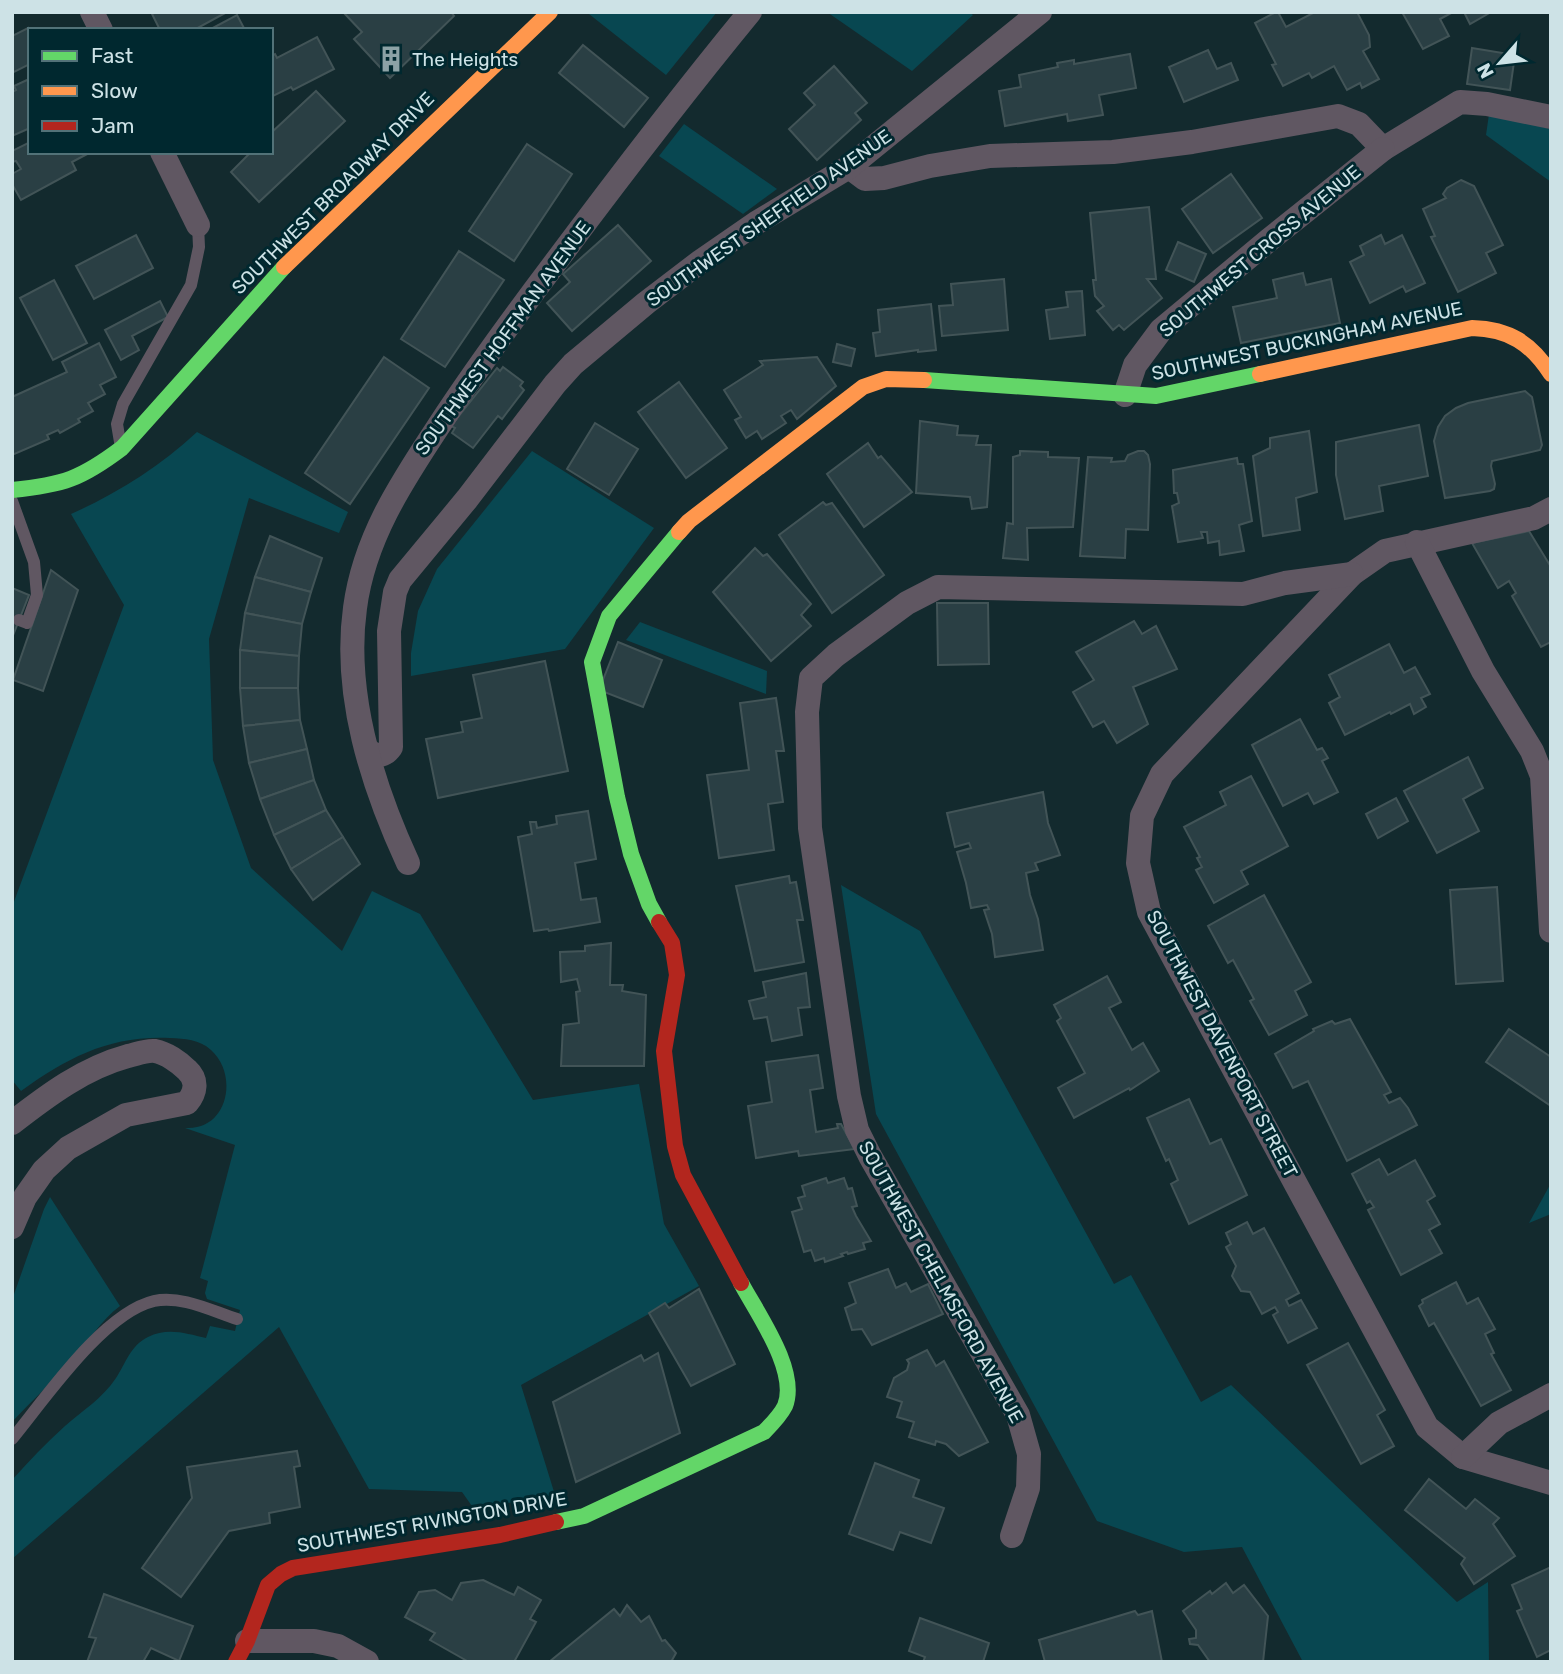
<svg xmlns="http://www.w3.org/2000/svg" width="1563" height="1674" font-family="Rubik,sans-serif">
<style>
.green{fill:#084751}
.building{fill:#2a3f44;stroke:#425457;stroke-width:2}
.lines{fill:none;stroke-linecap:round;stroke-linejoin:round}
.lane{stroke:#605762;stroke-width:12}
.street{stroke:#605762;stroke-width:24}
.fast{stroke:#63d668;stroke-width:16}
.slow{stroke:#ff974d;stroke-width:16}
.jam{stroke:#b3261e;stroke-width:16}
.labels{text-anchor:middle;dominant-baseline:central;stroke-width:6;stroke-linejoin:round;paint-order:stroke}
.poi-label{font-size:19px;fill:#cde2e6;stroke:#00282f;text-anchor:start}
.street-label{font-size:19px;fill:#cde2e6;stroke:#00282f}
</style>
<rect width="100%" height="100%" fill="#132a2e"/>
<g class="green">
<path d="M591,12h126l-51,63 -77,-61z"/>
<path d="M827,12h142l4,3 -61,56z"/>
<path d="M1489,114l62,15v53l-65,-47z"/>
<path d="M684,124l93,65 -34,25 -84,-58z"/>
<path d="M197,432l151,80 -9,21 -90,-35 -40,141 4,121 38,108 91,83 30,-60 48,23 113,186 106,-16 25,140 35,62 -178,99 34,110 -81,14 -12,-17 -93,-3 -90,-162 -267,232v-79c17,-19 34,-37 53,-54 18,-16 37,-27 51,-48 10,-15 14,-32 32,-41 20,-10 39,-3 58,1l4,-12 25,5 5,-21 -33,-11 -2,-6 3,-12 -8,-3 35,-133 -50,-17c43,3 54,-53 26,-78 -12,-11 -26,-11 -41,-12 -59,-3 -102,19 -149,53l-9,-11v-173l112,-302 -53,-91c47,-21 88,-47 126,-82z"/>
<path d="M532,451l122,77 -89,121 -154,27v-23l7,-42 19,-42z"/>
<path d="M640,622l127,49 -1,23 -140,-54z"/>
<path d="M841,885l79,46 194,353 17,-9 70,127 30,-17 226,217 31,-20 1,80h-186l-61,-115 -58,5 -87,-31 -221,-407z"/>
<path d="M1551,1183v31l-22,9z"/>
<path d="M50,1197l70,109c-19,14 -31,35 -47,53 -19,22 -41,41 -61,63v-122l32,-91z"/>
</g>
<g class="building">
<path d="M156,12h71l-33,18h-34l-8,-16z"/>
<path d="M343,12h108l3,4 -64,62 -36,-39 8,-7z"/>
<path d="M1276,12h2l8,15 29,-15h42l12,23 1,12 -7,4 16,28 -17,9 -2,-5 -13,7 -13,-24 -22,12 -3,-5 -26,13 -11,-21 4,-1 -21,-41z"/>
<path d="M1402,12h51l-13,7 9,17 -26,13z"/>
<path d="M1464,12h27l-21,12z"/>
<path d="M237,15l8,15h-36z"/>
<path d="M28,28l2,36 -18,9v-37z"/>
<path d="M317,37l17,32 -41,21 -2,-3 -20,10v-41l4,-2 2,4z"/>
<path d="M583,45l65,53 -24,29 -65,-54z"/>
<path d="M1472,48l43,7 -5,35 -43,-6z"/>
<path d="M1208,50l9,19 14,-6 7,17 -54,22 -15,-35z"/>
<path d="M1130,54l6,34 -37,7 4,20 -35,6 -1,-7 -62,12 -6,-35 22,-4 -2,-12 39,-8 -1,-4 17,-3v4z"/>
<path d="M834,66l33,37 -12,10 6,7 -44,40 -28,-31 26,-24 -11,-12z"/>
<path d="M27,80l3,3v45l-18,8v-44l4,-2 -2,-4z"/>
<path d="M316,91l29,30 -86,81 -28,-30 20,-20h20v-19z"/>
<path d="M30,142v10h61l-19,10 4,8 -55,30 -9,-16v-10l9,-5 -5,-8 -4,1v-11z"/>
<path d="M527,144l45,30 -58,87 -45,-30z"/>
<path d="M1231,174l31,44 -49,35 -31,-44z"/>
<path d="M1461,180l13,6 29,59 -17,8 10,20 -38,19 -27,-55 4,-1 -12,-27 23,-11 -3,-4 4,-6z"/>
<path d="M1149,207l7,72h-9l15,19 -38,32 -5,-5 -6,5 -16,-19 7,-5 -9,-10 -2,-16h3l-6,-67z"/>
<path d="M618,225l33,36 -79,70 -25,-28 23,-21 -7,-8z"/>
<path d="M136,235l17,33 -59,31 -18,-33z"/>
<path d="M1381,235l4,9 17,-9 23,48 -19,9 -3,-6 -33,17 -20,-41 14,-7 -4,-9z"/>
<path d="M1178,242l28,12 -12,28 -28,-12z"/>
<path d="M459,251l45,29 -59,87 -44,-28z"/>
<path d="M1303,273l3,12 25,-6 9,44 -99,20 -8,-36 44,-9 -4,-18z"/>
<path d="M1004,279l4,51 -66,6 -3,-30 14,-1 -2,-21z"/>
<path d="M54,280l33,63 -34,17 -33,-62z"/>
<path d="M1082,291l3,44 -35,4 -4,-29 22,-3 -2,-15z"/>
<path d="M160,301l8,16 -36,19 7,14 -18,10 -16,-30z"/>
<path d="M931,304l5,46 -18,2v-2l-42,6 -3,-23 7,-1 -2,-22z"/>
<path d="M99,343l17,34 -16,8 5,9 -17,9 5,8 -15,8 2,3 -20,11 -2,-3 -11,5 2,4 -37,16v-58l55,-25 -5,-10z"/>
<path d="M837,344l18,5 -4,17 -18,-4z"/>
<path d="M384,357l45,31 -79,116 -45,-31z"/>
<path d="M817,357l19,29 -39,33 -6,-9 -10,6 5,7 -24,16 -5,-8 -11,7 -11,-18 6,-3 -17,-27 39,-25 -3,-4z"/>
<path d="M503,367l20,15 -3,4 4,4 -22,29 -4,-3 -25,32 -21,-15 3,-5 -4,-2 46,-58 3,3z"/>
<path d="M679,382l48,66 -41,30 -48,-66z"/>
<path d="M1525,391l7,6 10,48 -2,5 -48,11 -1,5 4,18 -1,5 -4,2 -45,7 -11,-57 4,-14 7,-11 11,-8 12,-5z"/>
<path d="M920,421l38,5 -1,9 21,1 -2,9h15l-4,62 -15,2 -2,-12 -54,-4z"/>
<path d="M595,423l43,26 -29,46 -42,-26z"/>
<path d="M1419,425l9,51 -49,10 4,25 -38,8 -9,-44v-33z"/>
<path d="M1309,431l8,61 -21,6 4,32 -37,6 -10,-80 17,-8v-10z"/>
<path d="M868,443l10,15 3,-2 31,36 -48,35 -37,-53z"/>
<path d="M1020,451l28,1v5l31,1 -6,69 -46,1 1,32 -25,-2 4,-35 6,1v-67l7,-2z"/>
<path d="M1138,451h6l4,4 2,9 -2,66 -22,-1 -1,29 -45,-2 8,-99 24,1 -1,4 14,-1 3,-6z"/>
<path d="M1237,458l1,6h5l9,57 -13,4 5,26 -24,4 -1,-14 -11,2 -1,-11h-6l2,6 -25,4 -6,-36 7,-3 -2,-10h-3l-1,-23z"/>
<path d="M823,502l3,3 6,-2 52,72 -52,38 -53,-78z"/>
<path d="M1529,531l22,36v75l-10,5 -29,-51 4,-3 -7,-12 -11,7 -26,-45z"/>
<path d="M270,536l52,22 -11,34 -56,-15z"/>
<path d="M755,548l8,8 4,-2 44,50 -10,11 10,11 -40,35 -58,-69z"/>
<path d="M51,570l27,20 -35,101 -30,-11z"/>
<path d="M255,577l56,15 -9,32 -57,-11z"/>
<path d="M12,588l17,7 -17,43z"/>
<path d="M937,603h51l1,61 -51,1z"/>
<path d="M245,613l57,11 -3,32 -59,-6z"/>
<path d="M1134,621l8,13 14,-8 21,43 -44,18 15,37 -31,19 -13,-22 -11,6 -20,-35 21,-12 -18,-28z"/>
<path d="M618,642l44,18 -19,47 -44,-17z"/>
<path d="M1389,644l15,29 11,-6 15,27 -9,4 5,9 -12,7 -4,-10 -19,10 -1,-2 -45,23 -16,-32 11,-6 -11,-22z"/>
<path d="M240,650l59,6 -1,32h-58z"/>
<path d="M545,661l23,110 -130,27 -12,-59 37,-7 -2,-10 21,-4 -9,-43z"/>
<path d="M240,688h58l2,32 -57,6z"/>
<path d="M776,698l8,53h-8l7,51 -15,2 6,46 -55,8 -12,-83 42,-5 -9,-67z"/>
<path d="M1300,719l17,31 5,-2 6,10 -6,3 16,31 -24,12 -6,-11 -25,13 -31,-61z"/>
<path d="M300,720l7,29 -58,14 -6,-37z"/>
<path d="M307,749l7,31 -54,19 -11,-36z"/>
<path d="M1468,757l15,31 -20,11 16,32 -42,22 -33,-62z"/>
<path d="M1251,776l37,70 -47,25 7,13 -34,19 -18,-33 6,-3 -5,-9 3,-1 -16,-30 42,-22 -6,-13z"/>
<path d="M314,780l12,30 -52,25 -14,-36z"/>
<path d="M1043,792l5,31 12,32 -25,8 3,7 -12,3 4,22 8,24 5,31 -48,7 -3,-23 -8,-24 5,-1 -2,-4 -16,3 -5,-25 -9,-31 14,-4 -2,-5 -14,4 -8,-34z"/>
<path d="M1396,798l12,23 -30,17 -12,-24z"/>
<path d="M326,810l17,27 -52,32 -17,-34z"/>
<path d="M588,811l8,48 -21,4 6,37 15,-2 4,24 -51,9 -1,-2 -14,2 -16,-94 14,-3 -2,-12h6l1,6 20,-4 -1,-8z"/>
<path d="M343,837l17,27 -47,36 -22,-31z"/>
<path d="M789,876l1,7 6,-1 7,38h-6l7,42 -49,9 -19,-85z"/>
<path d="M1497,887l6,94 -47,3 -6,-94z"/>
<path d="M1264,895l47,87 -16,9 12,24 -38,20 -19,-34 4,-2 -21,-39 -5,3 -20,-37z"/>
<path d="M611,943l-1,42h13l-1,6 24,4 -2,71h-83l2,-41 16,-2 -3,-31 4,-1 -3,-12 -16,3 -1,-30 25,-1v-5z"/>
<path d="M806,973l4,34 -12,1 4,27 -30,6 -5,-24 -13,2 -5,-18 17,-4 -3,-15z"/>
<path d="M1107,976l14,26 -12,6 23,42 11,-7 16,28 -29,19 -1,-2 -55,30 -16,-30 27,-15 -28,-52 4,-3 -7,-13z"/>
<path d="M1350,1019l41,73 -7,3 5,8 11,-5 8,10 9,17 -70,36 -39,-80 -15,7 -18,-34 39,-23 -1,-2 19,-8 3,3z"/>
<path d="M1509,1029l42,28v49l-65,-44z"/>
<path d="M818,1055l5,33 -13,2 6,42 22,-4 -1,-4h4l14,25 -56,7 -1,-5 -42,7 -8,-52 24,-4 -6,-40z"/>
<path d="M1189,1099l21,45 11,-5 26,56 -58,29 -18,-40 7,-4 -9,-21 -3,2 -19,-43z"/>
<path d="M1379,1159l9,16 27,-15 20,36 -8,5 13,23 -11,6 13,23 -41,22 -33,-65 6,-3 -4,-6 -3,2 -15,-29z"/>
<path d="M826,1178l2,5 16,-5 4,11 4,-1 5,18 -5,1 4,9 15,25 -8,2 2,6 -17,5 -1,-2 -6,2 2,2 -18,6 -1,-4 -9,3 -4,-11 -7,2 -12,-40 10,-3 -4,-11 7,-2 -3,-10z"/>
<path d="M1247,1222l6,12 11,-6 35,65 -13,7 3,6 12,-6 16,28 -29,15 -15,-28 5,-3 -3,-5 -13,7 -12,-22 -9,-1 -9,-15 4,-10 -10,-19 5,-3 -5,-11z"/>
<path d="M888,1269l8,19 10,-5 5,9 17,-8 15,30 -71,31 -10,-16 -10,1 -7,-22 11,-5 -7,-20z"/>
<path d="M1456,1282l11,22 11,-6 17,31 -10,5 9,19 -3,1 20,36 -30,16 -47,-83 -5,3 -10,-20 4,-3 -1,-3z"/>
<path d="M699,1289l36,75 -44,22 -42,-73 16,-10 4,5z"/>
<path d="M1348,1343l37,67 -8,5 17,31 -33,18 -54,-99z"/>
<path d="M927,1350l9,16 8,-5 44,81 -29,14 -13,-12 -10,-3 -1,4 -26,-8 5,-15 -17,-5 5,-15 -15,-5 7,-19 13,-8 2,-7 -2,-3z"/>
<path d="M658,1353l22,80 -104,49 -23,-80 88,-47 3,6z"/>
<path d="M297,1451l3,15 -6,1 6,40 -31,6 1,10 -41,8 -48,66 -39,-29 50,-70 -5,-31z"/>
<path d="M875,1463l44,17 -6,17 31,11 -13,35 -31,-11 -7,18 -44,-16z"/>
<path d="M1429,1479l37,30 9,-10 24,19 -6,6 22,32 -41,28 -13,-20 4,-6 -60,-48z"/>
<path d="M1551,1567v83l-14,7 -20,-46 5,-2 -10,-24z"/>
<path d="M483,1580l31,15 4,-8 23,13 -11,19 6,3 -22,40h-45l-39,-22 5,-7 -30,-16 14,-25 16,-2 17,10 9,-17z"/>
<path d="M1226,1583l7,10 11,-8 24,31 -5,46h-53l-12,-17 -8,-1 -1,-5 7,-1v-8l-13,-19 27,-20 2,3z"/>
<path d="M104,1594l89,32 -14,35 -28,-13 -8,14h-56l9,-24 -7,-1z"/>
<path d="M627,1605l14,17 8,-6 13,25 3,-1 11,13 -5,9h-122l65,-53 6,7z"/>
<path d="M1135,1611l3,4 14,-4 10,51h-117l-6,-22z"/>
<path d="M920,1618l69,25 -6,19h-60l2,-5 -16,-6z"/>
</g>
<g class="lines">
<g class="lane">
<path d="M120,442l-3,-18 6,-20 68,-119 8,-38 -1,-22"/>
<path d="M12,501l22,61 3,33 -10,28 -8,-3"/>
<path d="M12,1439c33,-40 91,-126 142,-138 27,-6 58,10 83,18"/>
</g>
<g class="street">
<path d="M92,12l9,18"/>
<path d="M162,152l36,73"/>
<path d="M849,167l16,12 19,-1 46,-12 60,-10 123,-4 79,-10 146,-26 21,8 24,25 77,-47 27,2 64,13"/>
<path d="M1125,395l10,-30 26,-35 108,-90 114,-91"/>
<path d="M1551,509l-17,9 -149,33 -33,23 -190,200 -20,42 -4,47 11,49 278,515 36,30 88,26"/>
<path d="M1417,542l66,129 49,80 10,25 9,155"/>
<path d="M368,750c8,7 16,7 23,-3l-2,-116 6,-39 5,-12 67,-81 88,-115 18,-20 73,-61 55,-42 55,-38 93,-56 191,-155"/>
<path d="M408,863c-36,-78 -65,-168 -53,-255 9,-69 46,-125 83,-181 36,-55 74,-107 114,-160 64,-86 129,-171 198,-255"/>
<path d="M12,1123c36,-28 72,-55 116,-67 9,-2 18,-6 27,-5 11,2 24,11 32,19 11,10 9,22 0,33l-61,12 -58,33 -24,22 -19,27 -13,30"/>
<path d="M1463,1457l36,-34 52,-28"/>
<path d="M1012,1536l16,-48 1,-34 -11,-39 -148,-259 -13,-26 -8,-34 -39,-268 -3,-116 4,-34 25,-23 71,-52 31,-16 305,7 42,-11 67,-9"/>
<path d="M247,1641h67l24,5 29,16"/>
</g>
<g class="fast">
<path d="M924,380l232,16 104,-22"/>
<path d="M12,490c51,-5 69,-11 110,-42l162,-181"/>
<path d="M659,922l-10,-18 -18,-50 -14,-57 -25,-135 17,-46 70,-84"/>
<path d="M556,1522l28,-6 180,-84c8,-8 16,-16 21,-26 14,-35 -28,-93 -44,-123"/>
</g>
<g class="slow">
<path d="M284,267l266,-255"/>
<path d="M1260,374l212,-46c37,1 59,15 79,46"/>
<path d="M679,532l10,-11 174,-134 23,-8 38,1"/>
</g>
<g class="jam">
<path d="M659,922l13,21 5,32 -13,76 11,95 8,29 58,108"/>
<path d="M236,1662l11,-21 21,-56 13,-11 12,-6 207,-33 56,-13"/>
</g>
</g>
<defs>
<g id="building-bare" transform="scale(2.1)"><path d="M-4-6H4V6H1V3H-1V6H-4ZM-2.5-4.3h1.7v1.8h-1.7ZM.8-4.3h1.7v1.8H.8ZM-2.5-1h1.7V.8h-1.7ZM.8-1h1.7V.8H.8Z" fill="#8ca2a6" stroke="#00282f" stroke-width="2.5" paint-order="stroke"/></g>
</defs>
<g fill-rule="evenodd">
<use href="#building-bare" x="391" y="59"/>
</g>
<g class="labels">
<g class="poi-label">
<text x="412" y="59">The Heights</text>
</g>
<g class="street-label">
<text transform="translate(333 193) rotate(-45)">SOUTHWEST BROADWAY DRIVE</text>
<text transform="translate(769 218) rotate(-35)">SOUTHWEST SHEFFIELD AVENUE</text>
<text transform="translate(1260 251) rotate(-40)">SOUTHWEST CROSS AVENUE</text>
<text transform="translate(503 338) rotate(-54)">SOUTHWEST HOFFMAN AVENUE</text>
<text transform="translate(1307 341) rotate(-12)">SOUTHWEST BUCKINGHAM AVENUE</text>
<text transform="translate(1222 1044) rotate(62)">SOUTHWEST DAVENPORT STREET</text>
<text transform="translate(941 1282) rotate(61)">SOUTHWEST CHELMSFORD AVENUE</text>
<text transform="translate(432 1522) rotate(-10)">SOUTHWEST RIVINGTON DRIVE</text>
</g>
</g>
<rect width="1563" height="1674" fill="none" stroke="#cde2e6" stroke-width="28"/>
<rect x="28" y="28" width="245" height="126" fill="#00282f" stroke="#527278" stroke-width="2"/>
<rect x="42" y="51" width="35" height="10" fill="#63d668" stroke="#527278" stroke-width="2"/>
<text x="91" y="63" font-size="21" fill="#cde2e6">Fast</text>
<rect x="42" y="86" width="35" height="10" fill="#ff974d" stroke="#527278" stroke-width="2"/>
<text x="91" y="98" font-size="21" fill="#cde2e6">Slow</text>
<rect x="42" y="121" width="35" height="10" fill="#b3261e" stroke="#527278" stroke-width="2"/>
<text x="91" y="133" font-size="21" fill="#cde2e6">Jam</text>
<g transform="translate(1500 63) rotate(242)" stroke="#00282f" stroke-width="5" paint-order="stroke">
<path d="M0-5L12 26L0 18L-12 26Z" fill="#cde2e6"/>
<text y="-10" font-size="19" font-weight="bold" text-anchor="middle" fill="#cde2e6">N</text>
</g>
</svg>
